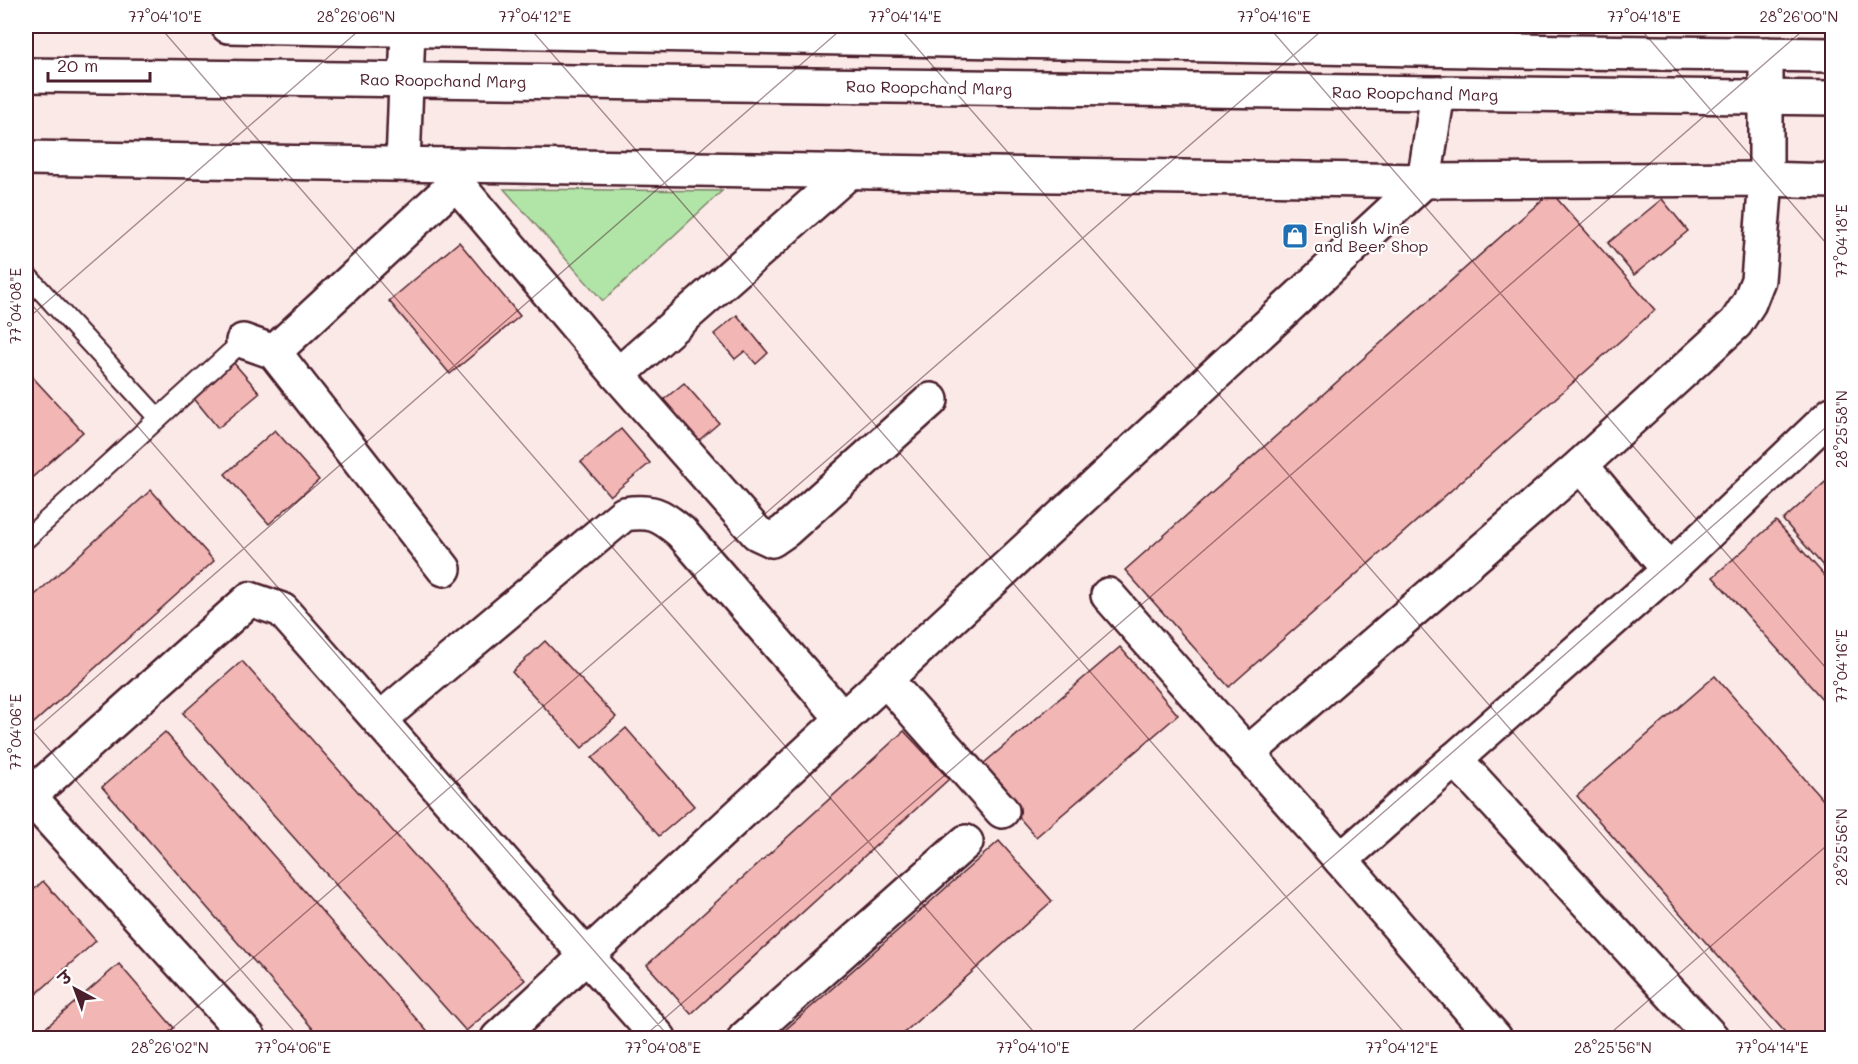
<svg xmlns="http://www.w3.org/2000/svg" width="1858" height="1064" font-family="Mali,'Playpen Sans Deva',sans-serif">
  <style>
    .green { fill: #b1e5a7; stroke: #7e8269; stroke-width: 1.5 }
    .building { fill: #f2b6b4; stroke: #4a1f2b; stroke-width: 1.5 }
    .lines { fill: none; stroke-linecap: round; stroke-linejoin: round }
    .service-casing { stroke: #4a1f2b; stroke-width: 22 }
    .minor-casing { stroke: #4a1f2b; stroke-width: 38 }
    .secondary-casing { stroke: #4a1f2b; stroke-width: 38 }
    .service { stroke: #fff; stroke-width: 18 }
    .minor { stroke: #fff; stroke-width: 33 }
    .secondary { stroke: #fff; stroke-width: 33 }
    .ticks { fill: none; stroke: #4a1f2b; stroke-width: 1.5; stroke-opacity: 0.45 }
    .labels { text-anchor: middle; dominant-baseline: central; stroke-width: 4.5; stroke-linejoin: round; paint-order: stroke }
    .street-label { font-size: 16px; fill: #4a1f2b; stroke: #fff }
    .poi-label { font-size: 16px; fill: #4a1f2b; stroke: #fff; text-anchor: start }
    .neatline { fill: none; stroke: #4a1f2b; stroke-width: 2 }
    .ticks-label { font-size: 15px; text-anchor: middle; fill: #4a1f2b }
  </style>
  <rect width="100%" height="100%" fill="#fbe9e8"/>
  <filter id="ink" filterUnits="userSpaceOnUse"><feTurbulence type="fractalNoise" baseFrequency=".0167" numOctaves="2"/><feDisplacementMap in="SourceGraphic" scale="12" xChannelSelector="R" yChannelSelector="G"/><feConvolveMatrix kernelMatrix="1 2 1 2 8 2 1 2 1" color-interpolation-filters="sRGB"/></filter>
  <g filter="url(#ink)">
    <path class="green" d="M504 189 722 191 603 301Z"/>
    <g class="building">
      <path d="M1551 192 1655 310 1229 687 1125 570Z"/>
      <path d="M1662 199 1688 231 1634 275 1608 243Z"/>
      <path d="M459 242 520 316 450 374 389 301Z"/>
      <path d="M737 315 768 353 756 364 745 351 735 359 714 334Z"/>
      <path d="M233 362 260 393 218 428 192 396Z"/>
      <path d="M26 370 83 432 26 483Z"/>
      <path d="M684 383 719 423 697 442 662 401Z"/>
      <path d="M621 429 650 463 610 496 581 462Z"/>
      <path d="M275 430 319 480 269 524 225 474Z"/>
      <path d="M1832 476V576L1783 520Z"/>
      <path d="M151 490 214 561 26 730V603Z"/>
      <path d="M1776 521 1832 584V710L1713 577Z"/>
      <path d="M545 641 616 717 582 748 512 672Z"/>
      <path d="M1120 647 1178 715 1036 837 977 769Z"/>
      <path d="M242 661 525 980 466 1031 183 713Z"/>
      <path d="M1715 676 1832 810V1038H1790L1577 796Z"/>
      <path d="M626 728 694 806 659 836 592 758Z"/>
      <path d="M904 731 949 779 691 1014 647 965Z"/>
      <path d="M165 732 433 1038H321L102 787Z"/>
      <path d="M999 841 1052 901 898 1038H776Z"/>
      <path d="M43 881 96 941 26 1003V897Z"/>
      <path d="M119 964 174 1028 162 1038H34Z"/>
    </g>
    <g class="lines">
      <defs>
        <g id="service">
          <path d="M26 274 158 418"/>
          <path d="M26 539 243 341"/>
        </g>
        <g id="minor">
          <path d="M26 158 1424 181 1766 179 1832 181"/>
          <path d="M403 164 408 30"/>
          <path d="M441 165 618 375 850 171"/>
          <path d="M243 341 274 352 444 569"/>
          <path d="M274 352 455 184"/>
          <path d="M618 375 757 533 772 540 785 531 931 400"/>
          <path d="M1581 465 1669 570"/>
          <path d="M1108 595 1341 860 1495 1038"/>
          <path d="M886 680 1002 811"/>
          <path d="M379 720 624 514C651 510 660 514 681 532L843 719"/>
          <path d="M1247 754 1581 465 1736 323 1749 303 1758 280 1766 179V54"/>
          <path d="M1455 759 1712 1038"/>
          <path d="M29 796 249 1038"/>
          <path d="M26 799 250 599 282 610 659 1038"/>
          <path d="M1341 860 1669 570 1832 414"/>
          <path d="M498 1038 1424 181 1438 93"/>
          <path d="M745 1038 966 842"/>
        </g>
        <g id="secondary">
          <path d="M228 26 1572 52 1832 55"/>
          <path d="M26 75 1832 98"/>
        </g>
      </defs>
      <use href="#service" class="service-casing"/>
      <use href="#minor" class="minor-casing"/>
      <use href="#secondary" class="secondary-casing"/>
      <use href="#service" class="service"/>
      <use href="#minor" class="minor"/>
      <use href="#secondary" class="secondary"/>
    </g>
  </g>
  <path class="ticks" d="M159 26 1039 1038M528 26 1409 1038M898 26 1779 1038M1268 26 1832 675M1638 26 1832 250M26 298 670 1038M26 320 364 26M26 723 300 1038M26 738 845 26M161 1038 1327 26M642 1038 1808 26M1124 1038 1832 422M1605 1038 1832 841"/>
  <defs>
    <symbol id="shop-square" viewBox="-11 -11 22 22"><rect x="-9" y="-9" width="18" height="18" rx="4" fill="#1f6fb2" stroke="#fff"/><path d="M-5-2.5h2.3a2.7 3.5 0 0 1 5.4 0H5L5.5 6h-11ZM-1.5-2.5h3a1.5 2.3 0 0 0-3 0Z" fill="#fff"/></symbol>
  </defs>
  <g fill-rule="evenodd">
    <use href="#shop-square" x="1280" y="221" width="30" height="30"/>
  </g>
  <g class="labels">
    <g class="street-label">
      <text transform="translate(443 80) rotate(1)">Rao Roopchand Marg</text>
      <text transform="translate(929 87) rotate(1)">Rao Roopchand Marg</text>
      <text transform="translate(1415 93) rotate(1)">Rao Roopchand Marg</text>
    </g>
    <g class="poi-label">
      <text x="1314" y="227">English Wine<tspan x="1314" dy="18">and Beer Shop</tspan></text>
    </g>
  </g>
  <rect width="1858" height="1064" fill="none" stroke="#fff" stroke-width="66"/>
  <g transform="translate(75 989) rotate(319)" stroke="#ffffff" stroke-width="4.5" paint-order="stroke">
  <path d="M0-4.5L10 22L0 15L-10 22Z" fill="#4a1f2b"/>
  <text y="-9" font-size="16" font-weight="bold" text-anchor="middle" fill="#4a1f2b">उ</text>
  </g>
  <path d="M48 72v9h102v-9" fill="none" stroke="#4a1f2b" stroke-width="3"/>
  <text x="57" y="72" font-size="18" fill="#4a1f2b" stroke="#ffffff" stroke-width="4.5" paint-order="stroke">20 m</text>
  <rect x="33" y="33" width="1792" height="998" class="neatline"/>
  <g class="ticks-label">
    <text x="165" y="22">77°04'10"E</text>
    <text x="356" y="22">28°26'06"N</text>
    <text x="535" y="22">77°04'12"E</text>
    <text x="905" y="22">77°04'14"E</text>
    <text x="1274" y="22">77°04'16"E</text>
    <text x="1644" y="22">77°04'18"E</text>
    <text x="1799" y="22">28°26'00"N</text>
    <text transform="translate(1842 241) rotate(-90)" y="5">77°04'18"E</text>
    <text transform="translate(16 306) rotate(-90)" y="5">77°04'08"E</text>
    <text transform="translate(1842 429) rotate(-90)" y="5">28°25'58"N</text>
    <text transform="translate(1842 666) rotate(-90)" y="5">77°04'16"E</text>
    <text transform="translate(16 732) rotate(-90)" y="5">77°04'06"E</text>
    <text transform="translate(1842 847) rotate(-90)" y="5">28°25'56"N</text>
    <text x="170" y="1053">28°26'02"N</text>
    <text x="293" y="1053">77°04'06"E</text>
    <text x="663" y="1053">77°04'08"E</text>
    <text x="1033" y="1053">77°04'10"E</text>
    <text x="1402" y="1053">77°04'12"E</text>
    <text x="1613" y="1053">28°25'56"N</text>
    <text x="1772" y="1053">77°04'14"E</text>
  </g>
</svg>
